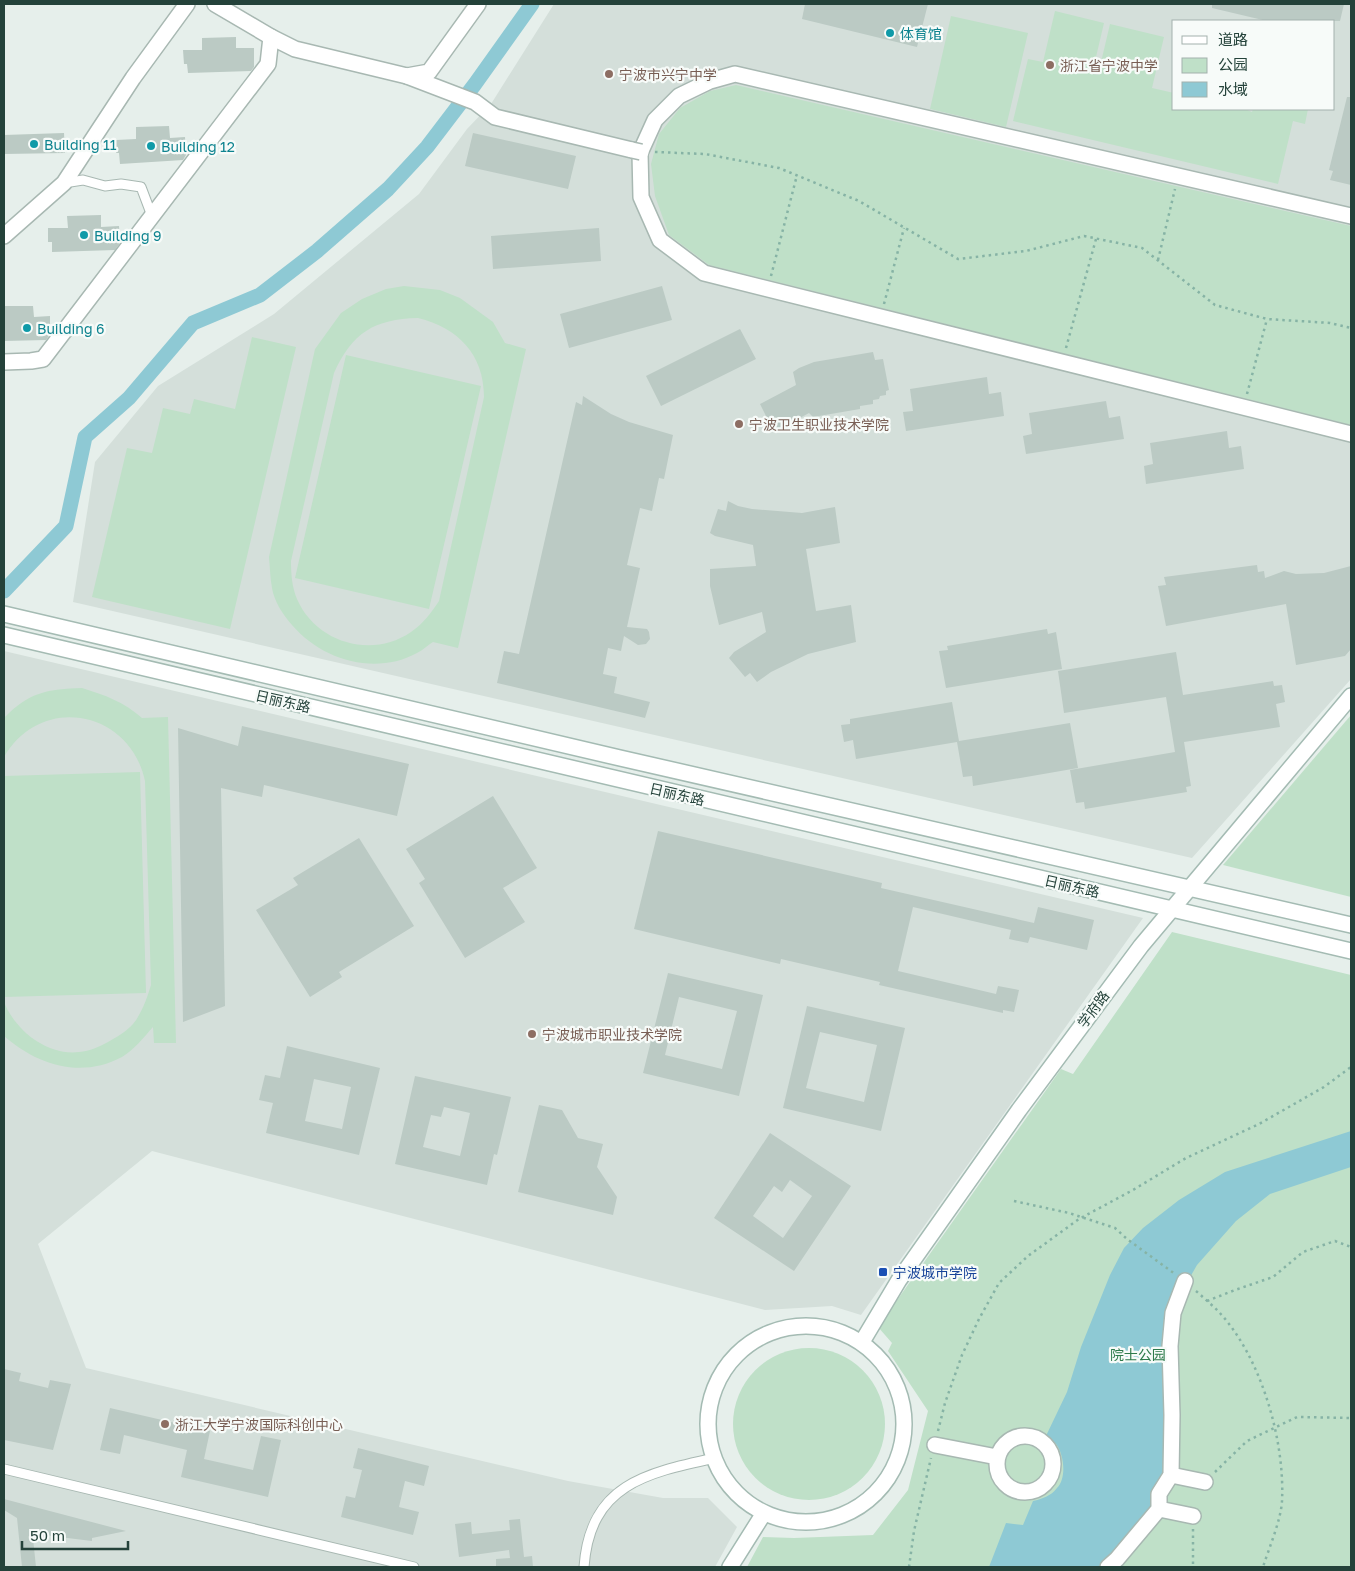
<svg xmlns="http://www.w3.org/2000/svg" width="1355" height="1571" font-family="'Golos Text','Noto Sans SC',sans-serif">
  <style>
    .built { fill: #d4dfda; fill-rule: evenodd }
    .green { fill: #bfe0c8; fill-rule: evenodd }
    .water { fill: #8ec9d4 }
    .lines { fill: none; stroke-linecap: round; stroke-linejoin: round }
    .canal { stroke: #8ec9d4; stroke-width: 15 }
    .building { fill: #bbcac4; fill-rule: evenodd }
    .lane-casing { stroke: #a8b8b2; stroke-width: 11 }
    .street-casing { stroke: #a8b8b2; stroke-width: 18 }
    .secondary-casing { stroke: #a4bbb3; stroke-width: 18 }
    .path { stroke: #86b3a5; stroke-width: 2.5; stroke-dasharray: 2.5 4; stroke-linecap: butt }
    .lane { stroke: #fff; stroke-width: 9 }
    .street { stroke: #fff; stroke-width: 15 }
    .secondary { stroke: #fff; stroke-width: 15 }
    .street-bridge-casing { stroke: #a8b8b2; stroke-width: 18; stroke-linecap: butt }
    .street-bridge { stroke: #fff; stroke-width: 15 }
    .culture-dot { fill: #0f9aa8; stroke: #f7fbf9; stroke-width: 2 }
    .education-dot { fill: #8d6e63; stroke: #f7fbf9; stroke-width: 2 }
    .transit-dot { fill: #1a4fb4; stroke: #f7fbf9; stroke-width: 2 }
    .labels { text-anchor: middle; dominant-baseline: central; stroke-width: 4.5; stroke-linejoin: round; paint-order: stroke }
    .culture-label { font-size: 14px; fill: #0d838f; stroke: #f7fbf9; text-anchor: start }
    .education-label { font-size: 14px; fill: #785e54; stroke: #f7fbf9; text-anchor: start }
    .street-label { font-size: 14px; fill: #24423a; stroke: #f7fbf9 }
    .transit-label { font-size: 14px; fill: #164399; stroke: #f7fbf9; text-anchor: start }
    .park-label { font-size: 14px; fill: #2d7a4b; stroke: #f7fbf9 }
  </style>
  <rect width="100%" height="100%" fill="#e6efeb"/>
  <g class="built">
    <path d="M554 4H1351V679L1192 858 73 602 95 462 158 386 274 314 419 194 467 129 491 104ZM1174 21H1334V109H1174Z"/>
    <path d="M4 651 1143 918 861 1315 832 1306 765 1310 152 1151 38 1244 86 1368 568 1481 663 1498H708L737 1527 715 1567H4Z"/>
  </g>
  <g class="green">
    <path d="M1055 11 1104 23 1092 74 1098 75 1110 24 1164 37 1152 88 1174 93V109H1245L1252 112 1253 109H1308L1305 124 1293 121 1278 184 1013 121 1028 59 1043 62Z"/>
    <path d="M951 16 1028 33 1006 127 930 109Z"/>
    <path d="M736 85 1351 226V425L709 265 669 235 655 196 651 164 659 134 680 108 710 91Z"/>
    <path d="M404 286 440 290 460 298 493 322 505 343 526 349 458 648 433 642C428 645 423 650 417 653 375 676 322 660 292 625 283 615 274 601 272 588 270 578 270 567 269 557L315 349 341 313 362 299 386 289ZM418 318C458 328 484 354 484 397L439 601C431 613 423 624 411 632 372 659 316 643 297 599 292 587 291 574 291 561L334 373C352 333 374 319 418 318Z"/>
    <path d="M252 337 296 347 230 629 92 597 127 448 152 453 163 408 190 414 194 399 235 409Z"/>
    <path d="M346 355 481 386 429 609 295 578Z"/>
    <path d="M82 688C105 695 124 702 142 718L168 717 176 1043H154L153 1027C144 1037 134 1050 122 1057 81 1079 37 1065 4 1036V1002C15 1030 47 1056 79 1052 90 1051 99 1047 108 1042 117 1037 127 1031 133 1024 142 1013 147 998 151 985L145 781C130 710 41 693 4 757V718C29 692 48 689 82 688Z"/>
    <path d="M1351 715V897L1223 865Z"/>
    <path d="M140 772 146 993 4 997V776Z"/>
    <path d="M1172 932 1351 975V1567H747L763 1537 794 1538 873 1535 908 1490 928 1411 888 1351 892 1343 878 1327 1061 1069 1073 1074Z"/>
    <circle cx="809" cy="1424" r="76"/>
  </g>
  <path class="water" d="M1351 1131V1167L1270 1194 1236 1221 1197 1265 1177 1300 1172 1454 1149 1522 1098 1567H989L1006 1523 1023 1525 1033 1501C1042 1499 1051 1496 1057 1488 1067 1478 1064 1454 1056 1444 1053 1441 1049 1440 1045 1438L1067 1392 1081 1347 1110 1275 1124 1248 1143 1228 1179 1200 1225 1172Z"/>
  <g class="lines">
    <path class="canal" d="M4 591 66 526 85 437 129 398 193 323 260 295 317 251 388 189 427 147 475 84 532 4"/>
  </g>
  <g class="building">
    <path d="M805 4H928L917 47 802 19Z"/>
    <path d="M1212 4H1344L1340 21H1267L1212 8Z"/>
    <path d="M236 37V48H254V67L251 71 188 73 187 64H184L183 50H202V38Z"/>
    <path d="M1347 97H1351V185L1330 180 1333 171 1329 170Z"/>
    <path d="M169 126 170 138 185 137 186 155 183 160 120 164 119 153H116V140L136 139V127Z"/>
    <path d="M64 133 65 153 4 154V135Z"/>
    <path d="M473 133 576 156 568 189 465 166Z"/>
    <path d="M101 215V227L119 226 120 243 115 250 52 252V242H48V228H68L67 216Z"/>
    <path d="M599 228 601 261 493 269 491 236Z"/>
    <path d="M662 286 672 320 569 348 560 314Z"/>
    <path d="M4 306H33L34 317 50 316V334L46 340 4 341Z"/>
    <path d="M740 329 756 359 661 406 646 376Z"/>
    <path d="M873 352 875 360 883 359 889 390 886 391V395L880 396 879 399 873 400V404L860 406V409L813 417 809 413 774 432 760 404 796 385 793 372 799 368 814 362Z"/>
    <path d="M987 377 989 394 1001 392 1004 416 906 431 903 412 913 411 910 389Z"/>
    <path d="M583 396 611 414 629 422 673 435 664 479 659 478 652 511 640 508 627 565 640 568 627 627 647 629 649 632 650 639 646 644 638 645 624 636 621 651 608 648 603 674 617 677 614 693 650 702 645 718 497 683 504 651 519 654 576 402 582 405Z"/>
    <path d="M1106 401 1109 418 1120 416 1124 439 1026 454 1023 436 1032 434 1029 413Z"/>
    <path d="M1227 431 1229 448 1241 446 1244 469 1146 484 1144 466 1153 464 1150 443Z"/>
    <path d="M728 501 738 506 752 509 802 513 835 507 840 543 806 549 816 611 851 605 856 642 808 654 771 672 757 682 750 673 745 677 729 658 734 652 766 632 762 612 719 625 710 586V569L756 566 753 545 715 536 710 533 718 509 726 511Z"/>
    <path d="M1257 565 1258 572 1264 571 1265 578 1284 571 1296 574 1324 573 1351 566V649L1345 656 1296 665 1286 604 1166 626 1158 586 1166 585 1164 577Z"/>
    <path d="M1047 629 1048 634 1056 632 1062 669 946 688 939 651 948 650 947 646Z"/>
    <path d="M1176 652 1183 695 1273 681 1274 686 1282 685 1285 702 1276 704 1280 727 1184 742 1191 786 1186 787 1187 792 1085 809 1084 802 1076 803 1070 770 1175 752 1166 697 1064 713 1058 671Z"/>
    <path d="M952 702 959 741 1070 723 1078 768 973 786 972 776 963 777 957 742 856 759 853 740 844 742 841 725 850 724V719Z"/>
    <path d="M242 726 409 764 397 816 264 785 262 797 221 788 225 1006 183 1022 178 728 238 746Z"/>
    <path d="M493 796 537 868 503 888 525 922 465 958 419 883 425 879 406 849Z"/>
    <path d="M658 831 882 883 881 888 1034 923 1038 907 1094 920 1087 950 1030 937 1028 943 1009 939 1011 930 913 907 898 971 996 994 998 986 1019 990 1014 1012 1003 1010V1013L879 985 880 982 781 959 780 964 634 929Z"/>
    <path d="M359 838 414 926 339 972 342 977 310 997 256 910 298 885 293 878Z"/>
    <path d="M668 973 763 995 739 1096 643 1073ZM679 997 737 1011 722 1069 665 1055Z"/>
    <path d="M807 1006 905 1028 881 1131 783 1108ZM820 1032 877 1045 864 1102 806 1088Z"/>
    <path d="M287 1046 380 1068 359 1155 266 1133 273 1103 259 1100 265 1075 280 1078ZM314 1079 351 1087 342 1129 305 1121Z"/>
    <path d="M415 1076 511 1097 497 1155 494 1154 487 1185 395 1164ZM444 1107 470 1113 460 1156 423 1147 431 1115 441 1117Z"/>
    <path d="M539 1105 562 1110 578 1138 603 1144 597 1167 617 1197 613 1215 518 1192Z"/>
    <path d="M770 1133 851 1186 794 1271 714 1218ZM790 1180 812 1196 783 1238 753 1216 774 1186 782 1192Z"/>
    <path d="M4 1369 21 1373 19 1381 48 1388 50 1380 71 1384 53 1450 4 1440Z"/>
    <path d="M110 1408 210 1431 204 1459 253 1470 261 1436 281 1440 268 1497 181 1477 187 1450 124 1435 120 1454 100 1450Z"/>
    <path d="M358 1448 429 1466 424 1486 405 1481 399 1507 419 1512 413 1535 341 1517 346 1496 355 1498 362 1470 353 1468Z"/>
    <path d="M4 1499 126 1531 92 1538V1541L51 1536 32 1529 36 1567H22L17 1518 4 1510Z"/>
    <path d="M520 1519 524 1557 532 1556 533 1567H496V1559L510 1558 509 1550 459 1557 455 1524 471 1522 472 1534 510 1530 509 1520Z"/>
  </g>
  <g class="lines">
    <defs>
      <g id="lane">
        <path d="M64 183 83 180 105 186 121 184 141 187 152 216"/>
        <path d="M4 1469 414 1567"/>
        <path d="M584 1567C590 1485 645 1473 715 1458"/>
      </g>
      <g id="street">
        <path d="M271 37 295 49 407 76 429 72 478 4"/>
        <path d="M407 76 475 102 495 117 632 150"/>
        <path d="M1351 216 735 74 710 81 679 96 655 120 640 153 641 197 660 240 704 273 1351 434"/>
        <path d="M4 236 64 183 133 78 187 4"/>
        <path d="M4 362 31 361 43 359 268 64 271 37 215 4"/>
        <circle cx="1025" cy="1464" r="28"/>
        <path d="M935 1445 997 1457"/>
        <path d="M1171 1475 1205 1482"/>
        <path d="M1159 1509 1193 1516"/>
        <path d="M1108 1567 1117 1559 1159 1509V1494L1171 1475 1172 1415 1170 1346 1173 1313 1185 1281"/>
      </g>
      <g id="secondary">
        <path d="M4 614 620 758 1351 925"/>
        <path d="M4 635 1351 951"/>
        <circle cx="806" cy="1424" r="98"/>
        <path d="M862 1342 899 1280 1019 1110 1141 946 1351 696"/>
        <path d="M730 1567 764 1513"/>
      </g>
    </defs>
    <use href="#lane" class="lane-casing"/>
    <use href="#street" class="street-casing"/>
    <use href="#secondary" class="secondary-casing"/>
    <g class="path">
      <path d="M655 152 705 154 779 168 859 201 958 259 1026 251 1084 236 1142 248 1215 305 1267 319 1330 323 1351 328"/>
      <path d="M1158 260 1175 189"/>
      <path d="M771 276 797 175"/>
      <path d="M884 304 904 228"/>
      <path d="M1066 348 1096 239"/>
      <path d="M1247 394 1267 319"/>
      <path d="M1014 1201 1069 1213 1115 1228 1127 1239 1175 1274"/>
      <path d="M1196 1291C1204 1298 1212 1305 1219 1312 1261 1357 1285 1440 1282 1501 1281 1520 1269 1548 1263 1567"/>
      <path d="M1207 1301 1235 1290 1273 1277 1303 1252 1335 1241 1351 1247"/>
      <path d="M938 1431 945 1403 962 1355 979 1319 999 1283 1028 1256 1079 1219 1133 1190 1186 1158 1259 1124 1324 1087 1351 1067"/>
      <path d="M1215 1472 1247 1441 1297 1417 1351 1418"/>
      <path d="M1193 1529V1567"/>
      <path d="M909 1567 914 1531 931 1458"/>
    </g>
    <use href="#lane" class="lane"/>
    <use href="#street" class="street"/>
    <use href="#secondary" class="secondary"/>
    <defs>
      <path id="street-bridge" d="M632 150 641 152"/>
    </defs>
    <use href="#street-bridge" class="street-bridge-casing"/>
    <use href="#street-bridge" class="street-bridge"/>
  </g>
  <g class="culture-dot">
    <circle cx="890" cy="33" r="5"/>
    <circle cx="34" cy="144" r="5"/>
    <circle cx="151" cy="146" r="5"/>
    <circle cx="84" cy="235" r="5"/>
    <circle cx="27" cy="328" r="5"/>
  </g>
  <g class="education-dot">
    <circle cx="1050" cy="65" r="5"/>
    <circle cx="609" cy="74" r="5"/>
    <circle cx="739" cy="424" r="5"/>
    <circle cx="532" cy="1034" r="5"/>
    <circle cx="165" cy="1424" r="5"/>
  </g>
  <rect class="transit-dot" x="878" y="1267" width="10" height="10" rx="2.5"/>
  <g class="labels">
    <g class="culture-label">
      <text x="900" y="33">体育馆</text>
      <text x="44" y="144">Building 11</text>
      <text x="161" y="146">Building 12</text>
      <text x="94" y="235">Building 9</text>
      <text x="37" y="328">Building 6</text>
    </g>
    <g class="education-label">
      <text x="1060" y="65">浙江省宁波中学</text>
      <text x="619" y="74">宁波市兴宁中学</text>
      <text x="749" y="424">宁波卫生职业技术学院</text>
      <text x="542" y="1034">宁波城市职业技术学院</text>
      <text x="175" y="1424">浙江大学宁波国际科创中心</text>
    </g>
    <g class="street-label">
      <text transform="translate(283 701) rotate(13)">日丽东路</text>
      <text transform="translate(677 794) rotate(13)">日丽东路</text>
      <text transform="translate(1072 886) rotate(13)">日丽东路</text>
      <text transform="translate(1093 1009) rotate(-53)">学府路</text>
    </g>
    <g class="transit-label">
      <text x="893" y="1272">宁波城市学院</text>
    </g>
    <g class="park-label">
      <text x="1138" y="1354">院士公园</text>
    </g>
  </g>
  <rect width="1355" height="1571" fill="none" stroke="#24423a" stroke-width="10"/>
  <rect x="1172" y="20" width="162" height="90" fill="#f7fbf9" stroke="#a3b1ad"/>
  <rect x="1182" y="36" width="25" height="8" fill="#ffffff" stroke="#a3b1ad"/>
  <text x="1218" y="45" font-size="15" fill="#24423a">道路</text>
  <rect x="1182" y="58" width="25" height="15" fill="#bfe0c8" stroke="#a3b1ad"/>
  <text x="1218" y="70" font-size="15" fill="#24423a">公园</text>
  <rect x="1182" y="82" width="25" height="15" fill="#8ec9d4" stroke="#a3b1ad"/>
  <text x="1218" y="95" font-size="15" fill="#24423a">水域</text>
  <path d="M22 1541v8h106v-8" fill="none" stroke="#24423a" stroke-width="2.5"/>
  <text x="30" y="1541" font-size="15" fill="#24423a" stroke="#f7fbf9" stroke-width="4" paint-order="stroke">50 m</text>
</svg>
